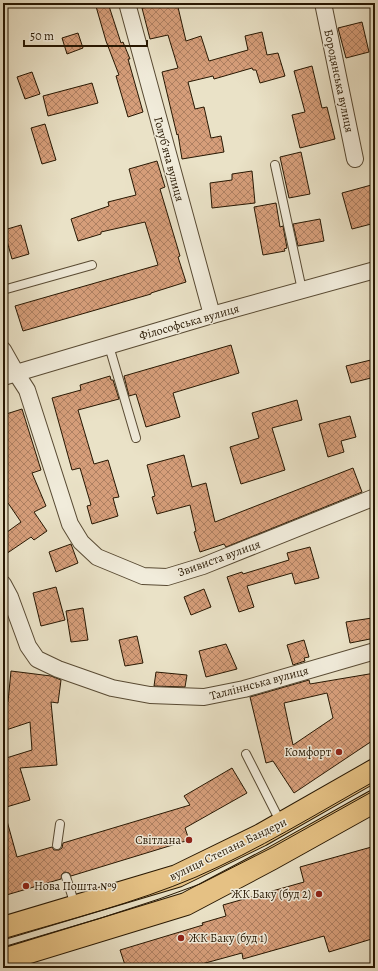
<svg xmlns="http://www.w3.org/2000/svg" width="378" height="971" font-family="Alegreya,serif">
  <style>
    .building { fill: url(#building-cross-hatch); stroke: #271702; fill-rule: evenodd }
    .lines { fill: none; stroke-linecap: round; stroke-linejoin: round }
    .service-casing { stroke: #584a33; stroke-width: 10 }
    .minor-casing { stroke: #584a33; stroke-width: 18 }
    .primary-casing { stroke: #271702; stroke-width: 24 }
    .service { stroke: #f1ecdb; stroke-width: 8 }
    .minor { stroke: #f1ecdb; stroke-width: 16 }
    .primary { stroke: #e5c184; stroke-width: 22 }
    .tram { stroke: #271702; stroke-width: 1 }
    .poi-dot { fill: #8f2418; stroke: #f1ecdb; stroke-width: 1.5 }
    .labels { text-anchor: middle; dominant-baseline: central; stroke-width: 3; stroke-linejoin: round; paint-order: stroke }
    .street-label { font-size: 12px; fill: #271702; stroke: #f1ecdb }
    .poi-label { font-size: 12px; fill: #271702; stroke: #f1ecdb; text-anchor: end }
  </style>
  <defs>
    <pattern id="building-cross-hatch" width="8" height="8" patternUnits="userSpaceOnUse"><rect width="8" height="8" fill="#d69e7a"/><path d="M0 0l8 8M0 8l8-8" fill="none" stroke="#ae8062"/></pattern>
  </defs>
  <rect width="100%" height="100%" fill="#eae2c7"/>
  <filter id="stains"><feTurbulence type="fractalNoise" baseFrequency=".005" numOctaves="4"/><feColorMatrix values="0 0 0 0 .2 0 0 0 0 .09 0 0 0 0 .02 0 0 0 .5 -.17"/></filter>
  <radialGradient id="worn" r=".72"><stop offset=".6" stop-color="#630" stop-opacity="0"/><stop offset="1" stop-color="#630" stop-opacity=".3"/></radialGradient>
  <g class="building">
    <path d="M95 3H108L121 43 123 42 130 59H128L143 112 128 117 116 76 119 75 106 41Z"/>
    <path d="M165 3H177L186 41 201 36 209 61 248 50 245 36 262 32 267 55 278 53 285 76 260 83 256 70H253L252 68 214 79 213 76 188 82 195 109 204 107 211 138 221 136 224 152 182 159 178 134 177 135 162 72 178 68 168 35 150 39 142 8Z"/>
    <path d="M362 22 369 52 346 58 338 28Z"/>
    <path d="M78 33 83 48 67 54 62 38Z"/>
    <path d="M312 66 322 108 327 107 335 139 300 148 292 115 305 112 294 71Z"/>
    <path d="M32 72 40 94 25 99 17 77Z"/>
    <path d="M92 83 98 103 48 116 43 96Z"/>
    <path d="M45 124 56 160 42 164 31 128Z"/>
    <path d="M301 152 310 194 289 198 280 157Z"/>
    <path d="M157 161 165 187 160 189 180 256 178 257 186 282 151 293V294L23 331 15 306 158 265 145 222 101 232V234L78 241 71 219 109 206 108 202 136 195 129 169Z"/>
    <path d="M252 171 255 203 212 208 210 183 232 180V174Z"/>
    <path d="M375 184V223L352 229 342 193Z"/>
    <path d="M276 203 280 227 283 226 287 248 284 249 285 251 263 255 254 207Z"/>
    <path d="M320 219 324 241 298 246 293 224Z"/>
    <path d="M21 225 29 254 12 259 4 230Z"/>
    <path d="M231 345 239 373 173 393 180 417 146 427 136 394 129 396 124 376Z"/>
    <path d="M375 359V377L351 383 346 366Z"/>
    <path d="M110 376 111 380H113L119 399 78 410 94 464 108 460 119 497 113 498 118 516 92 524 87 506 91 505 80 468 72 470 52 398 81 390 80 385Z"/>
    <path d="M297 400 302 420 272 428 285 470 241 484 230 447 259 438 252 413Z"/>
    <path d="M22 409 41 470 32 473 46 506 34 512 47 531 34 540 31 537 3 556V535L21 522 8 503H6L3 496V415Z"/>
    <path d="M350 416 356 437 341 441 344 452 328 457 319 424Z"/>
    <path d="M184 455 192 487 206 483 215 522 353 468 362 492 226 547 224 544 200 552 194 532 196 531 190 505 157 514 152 497 155 496 147 465Z"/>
    <path d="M71 544 78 563 56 572 49 552Z"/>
    <path d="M310 547 319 578 295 584 292 573 247 586 254 607 239 612 227 577 242 572 243 574 289 560 287 553Z"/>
    <path d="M56 587 65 620 41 626 33 593Z"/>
    <path d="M204 589 211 607 191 615 184 597Z"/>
    <path d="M83 608 88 640 71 642 66 611Z"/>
    <path d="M372 618 375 638 350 643 346 622Z"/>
    <path d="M137 636 143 663 125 666 119 640Z"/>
    <path d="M304 640 309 657 304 658 305 661 293 665 287 645Z"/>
    <path d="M226 644 237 669 206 677 199 651Z"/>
    <path d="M11 671 51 676 61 680 58 703 51 702 57 765 20 768 30 800 3 808V759L32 750 30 722 3 731V704L8 702Z"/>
    <path d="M156 672 187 675 185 687 154 686Z"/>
    <path d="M375 673V739L294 793 273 761 266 763 250 697 309 680 310 684ZM327 693 333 718 293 745 284 703Z"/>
    <path d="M232 768 247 793 185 828 189 840 71 876 69 873 65 872 62 874 61 879 3 896V821H7L17 857 52 847 54 850H59L62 848 63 843 190 805 184 796Z"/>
    <path d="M375 846V938L329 952 324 936 243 959 242 953 187 968H126L120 950 203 925 202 923 226 916 223 905 304 882 300 867Z"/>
  </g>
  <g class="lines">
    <defs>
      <g id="service">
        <path d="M275 165 302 290"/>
        <path d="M3 290 92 265"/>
        <path d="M109 346 136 438"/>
        <path d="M246 754 281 823"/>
        <path d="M57 845 60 824"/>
        <path d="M66 877 75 905"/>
      </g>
      <g id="minor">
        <path d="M127 3 212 315"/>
        <path d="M323 3 355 159"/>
        <path d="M3 350 16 373 27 390 70 524 81 542 97 557 143 576 167 577 203 566 375 497"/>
        <path d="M3 377 212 315 375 270"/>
        <path d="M3 584 10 597 28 646 37 659 58 669 112 688 150 695 204 697 244 689 375 651"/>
      </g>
      <g id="primary">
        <path d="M3 928 177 876 261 835 375 770"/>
        <path d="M3 960 186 904 271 859 375 801"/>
      </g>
    </defs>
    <use href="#service" class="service-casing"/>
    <use href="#minor" class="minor-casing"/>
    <use href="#primary" class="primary-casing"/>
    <use href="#service" class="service"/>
    <use href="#minor" class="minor"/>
    <use href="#primary" class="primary"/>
    <g class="tram">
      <path d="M3 939C67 920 135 903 196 877 258 850 316 814 375 781"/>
      <path d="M3 947 101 918 159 899 200 884 273 847 375 790"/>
    </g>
  </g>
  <g class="poi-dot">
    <circle cx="339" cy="752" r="4"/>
    <circle cx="189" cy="840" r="4"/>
    <circle cx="26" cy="886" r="4"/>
    <circle cx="319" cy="894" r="4"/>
    <circle cx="181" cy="938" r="4"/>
  </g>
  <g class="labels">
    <g class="street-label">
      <text transform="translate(339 81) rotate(78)">Бородянська вулиця</text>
      <text transform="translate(169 159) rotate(75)">Голубʼяча вулиця</text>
      <text transform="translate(189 322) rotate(-16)">Філософська вулиця</text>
      <text transform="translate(219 558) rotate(-20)">Звивиста вулиця</text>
      <text transform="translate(259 683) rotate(-15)">Талліннська вулиця</text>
      <text transform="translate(228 849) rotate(-26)">вулиця Степана Бандери</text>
    </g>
    <g class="poi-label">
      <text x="331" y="752">Комфорт</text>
      <text x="181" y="840">Світлана</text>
      <text x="34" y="886" text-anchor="start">Нова Пошта №9</text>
      <text x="311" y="894">ЖК Баку (буд 2)</text>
      <text x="189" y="938" text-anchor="start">ЖК Баку (буд 1)</text>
    </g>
  </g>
  <rect width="378" height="971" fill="none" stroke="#eae2c7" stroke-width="16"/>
  <rect x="4" y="4" width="370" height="963" fill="none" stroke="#271702" stroke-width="2"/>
  <rect x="8" y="8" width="362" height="955" fill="none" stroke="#271702"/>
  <path d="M24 40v6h123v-6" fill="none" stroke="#271702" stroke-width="2"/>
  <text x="30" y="40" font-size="12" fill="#271702" stroke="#f1ecdb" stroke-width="3" paint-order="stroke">50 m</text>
  <rect width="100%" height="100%" filter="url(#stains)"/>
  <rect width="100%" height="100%" fill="url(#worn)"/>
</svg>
